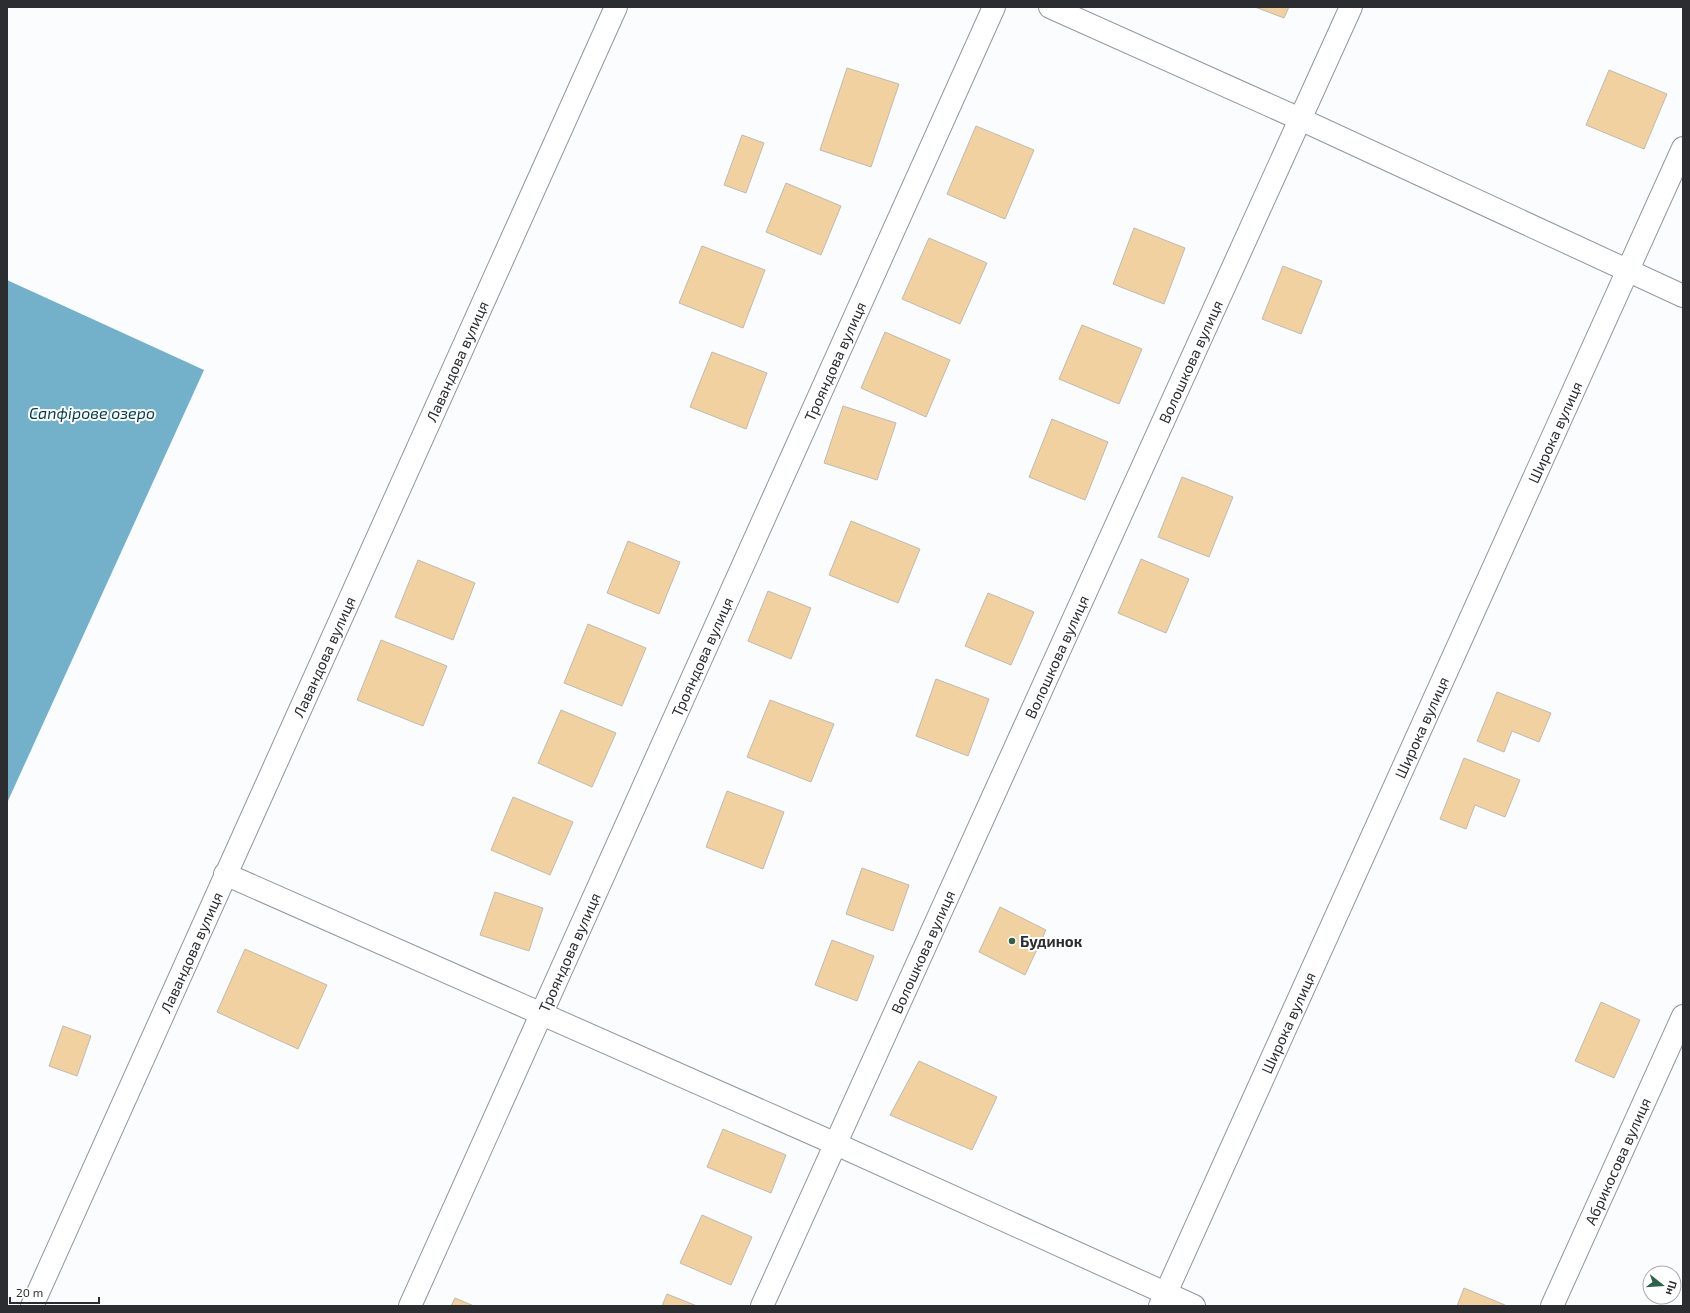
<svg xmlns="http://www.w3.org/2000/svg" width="1690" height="1313" font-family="'Exo 2',sans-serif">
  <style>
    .water { fill: #73b1ca }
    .building { fill: #f0d19f; stroke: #c0bab1 }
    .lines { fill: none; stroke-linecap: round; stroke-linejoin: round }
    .street-casing { stroke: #91979f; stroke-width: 24 }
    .street { stroke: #fff; stroke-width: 22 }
    .poi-dot { fill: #2f6349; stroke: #fff; stroke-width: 1.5 }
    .labels { text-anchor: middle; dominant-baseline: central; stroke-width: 4; stroke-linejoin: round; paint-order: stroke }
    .street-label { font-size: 15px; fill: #2b2d30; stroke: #fff }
    .poi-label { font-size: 15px; font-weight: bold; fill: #2b2d30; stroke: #fff; text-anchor: start }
    .water-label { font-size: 16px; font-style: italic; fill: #033d4f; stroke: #fff }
  </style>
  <rect width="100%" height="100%" fill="#fafcfd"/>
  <path class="water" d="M7 280 204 370 7 803Z"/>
  <g class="building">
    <path d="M1255 7H1289L1284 18Z"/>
    <path d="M847 68 899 84 871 167 820 150Z"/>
    <path d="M1609 70 1667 94 1644 149 1586 125Z"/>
    <path d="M976 126 1034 150 1005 219 947 194Z"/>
    <path d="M742 135 764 143 746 193 724 185Z"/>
    <path d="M786 183 841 206 821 255 766 232Z"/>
    <path d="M1134 228 1185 248 1164 304 1113 284Z"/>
    <path d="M929 238 987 263 960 324 902 299Z"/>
    <path d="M702 246 765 270 743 328 679 303Z"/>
    <path d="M1283 266 1322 281 1301 334 1262 319Z"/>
    <path d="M1082 325 1142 349 1119 404 1059 379Z"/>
    <path d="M885 332 950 360 926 417 861 388Z"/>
    <path d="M712 352 767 373 746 429 690 407Z"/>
    <path d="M843 406 896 423 877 480 824 463Z"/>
    <path d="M1052 419 1108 442 1085 500 1029 477Z"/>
    <path d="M1182 477 1233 497 1209 557 1158 537Z"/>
    <path d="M851 521 920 549 898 603 829 575Z"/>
    <path d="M628 541 680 562 659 614 607 593Z"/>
    <path d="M1141 559 1189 579 1166 633 1118 613Z"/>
    <path d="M418 560 475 583 453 640 395 617Z"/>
    <path d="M768 591 811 608 791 659 748 641Z"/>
    <path d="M988 593 1034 612 1011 665 965 646Z"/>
    <path d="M588 624 646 648 622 706 564 683Z"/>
    <path d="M381 640 447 666 423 726 357 700Z"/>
    <path d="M936 679 989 699 968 756 916 736Z"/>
    <path d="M1497 692 1551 713 1539 742 1512 731 1504 752 1477 741Z"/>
    <path d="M770 700 834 724 811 782 747 757Z"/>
    <path d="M561 710 616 733 592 787 538 763Z"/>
    <path d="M1464 758 1520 780 1505 817 1475 805 1466 829 1440 819Z"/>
    <path d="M727 791 784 812 763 869 706 847Z"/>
    <path d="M513 797 573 822 550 875 491 850Z"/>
    <path d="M862 868 909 885 893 931 846 914Z"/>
    <path d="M495 892 543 908 529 951 480 935Z"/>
    <path d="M1000 907 1046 930 1025 975 979 952Z"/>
    <path d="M832 940 874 956 857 1001 815 985Z"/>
    <path d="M245 949 327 985 298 1049 217 1012Z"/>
    <path d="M1601 1002 1640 1020 1614 1078 1575 1061Z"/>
    <path d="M63 1026 91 1036 77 1076 49 1066Z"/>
    <path d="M919 1061 997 1097 972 1150 890 1115Z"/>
    <path d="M723 1129 786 1155 771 1193 707 1167Z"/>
    <path d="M702 1215 752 1237 731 1285 680 1263Z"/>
    <path d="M1464 1288 1505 1305V1306H1457Z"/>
    <path d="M667 1294 697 1306H662Z"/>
    <path d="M455 1298 474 1306H451Z"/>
  </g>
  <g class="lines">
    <defs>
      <g id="street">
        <path d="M1050 7 1300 119 1683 296"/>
        <path d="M225 874 836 1144 1194 1306"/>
        <path id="s1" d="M32 1306 616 7"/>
        <path id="s2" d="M410 1306 994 7"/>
        <path id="s3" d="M762 1306 1351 7"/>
        <path id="s4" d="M1160 1306 1683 148"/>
        <path id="s5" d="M1552 1306 1683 1016"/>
      </g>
    </defs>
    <use href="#street" class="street-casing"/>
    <use href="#street" class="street"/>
  </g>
  <circle class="poi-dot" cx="1012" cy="941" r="4"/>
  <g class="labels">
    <g class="street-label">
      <text stroke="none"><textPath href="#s1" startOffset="1036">Лавандова вулиця</textPath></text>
      <text stroke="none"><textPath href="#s2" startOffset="1036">Трояндова вулиця</textPath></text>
      <text stroke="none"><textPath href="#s3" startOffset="1037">Волошкова вулиця</textPath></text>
      <text stroke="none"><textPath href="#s4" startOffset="959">Широка вулиця</textPath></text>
      <text stroke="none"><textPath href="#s1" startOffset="712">Лавандова вулиця</textPath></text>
      <text stroke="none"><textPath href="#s2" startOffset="712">Трояндова вулиця</textPath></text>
      <text stroke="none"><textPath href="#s3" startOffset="713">Волошкова вулиця</textPath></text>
      <text stroke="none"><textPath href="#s4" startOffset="635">Широка вулиця</textPath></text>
      <text stroke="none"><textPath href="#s1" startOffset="388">Лавандова вулиця</textPath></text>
      <text stroke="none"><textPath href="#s2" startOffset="388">Трояндова вулиця</textPath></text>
      <text stroke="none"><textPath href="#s3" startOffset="389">Волошкова вулиця</textPath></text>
      <text stroke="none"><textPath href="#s4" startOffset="311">Широка вулиця</textPath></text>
      <text stroke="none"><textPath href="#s5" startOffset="159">Абрикосова вулиця</textPath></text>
    </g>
    <g class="poi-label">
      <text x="1020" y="941">Будинок</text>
    </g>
    <g class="water-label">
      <text x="92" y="412">Сапфірове озеро</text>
    </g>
  </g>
  <rect width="1690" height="1313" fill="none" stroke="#2b2d30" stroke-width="16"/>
  <g transform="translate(1662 1285) rotate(107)"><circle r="19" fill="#ffffff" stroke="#aaabac"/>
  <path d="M0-3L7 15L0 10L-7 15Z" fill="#2f6349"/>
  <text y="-6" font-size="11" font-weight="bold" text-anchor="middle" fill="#2b2d30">Пн</text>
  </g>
  <path d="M10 1297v6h89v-6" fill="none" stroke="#2b2d30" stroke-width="2"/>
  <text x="16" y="1297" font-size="12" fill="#2b2d30" stroke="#ffffff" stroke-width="3" paint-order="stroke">20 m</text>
</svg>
